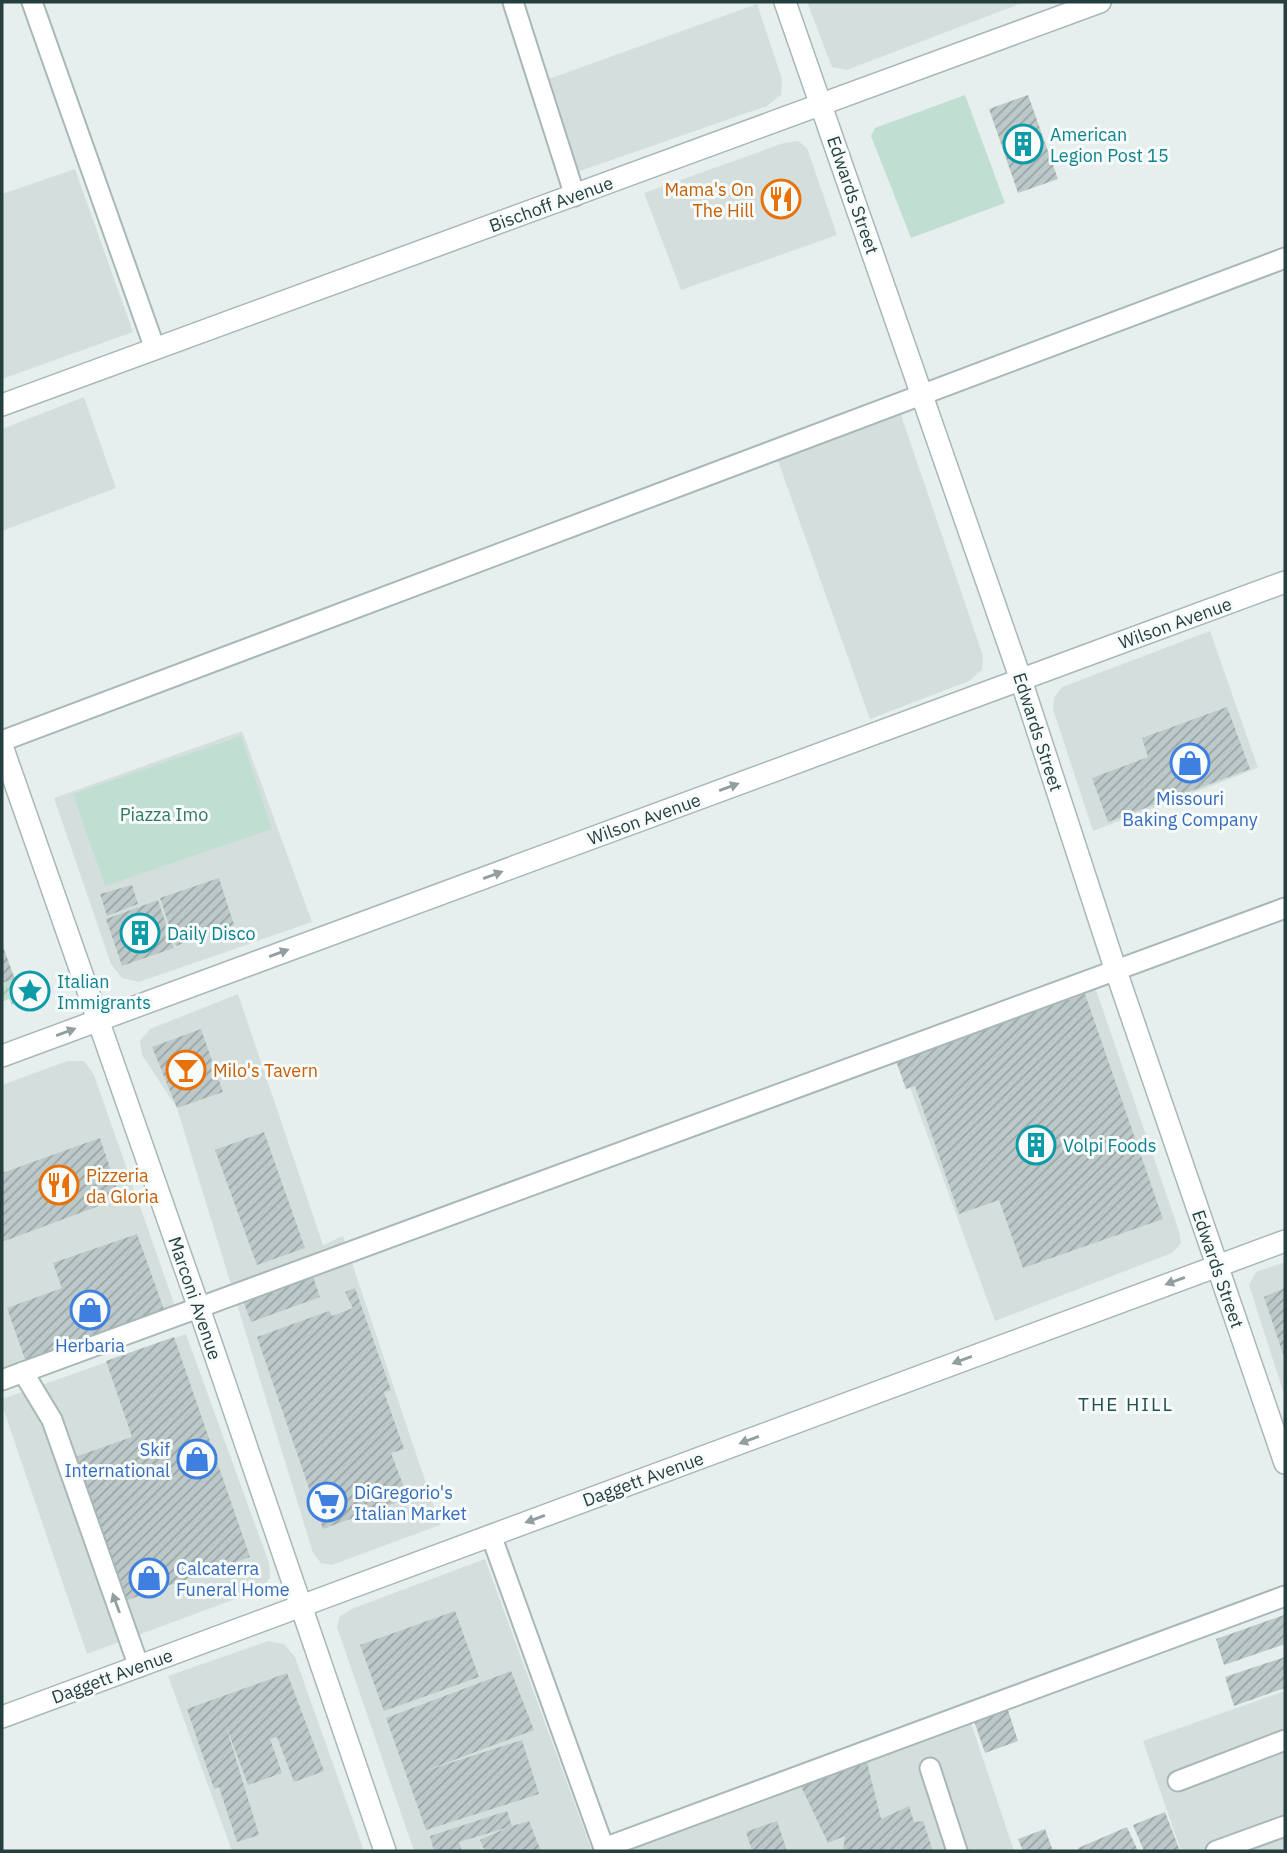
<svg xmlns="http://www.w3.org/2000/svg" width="1287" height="1853" font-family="'IBM Plex Sans',sans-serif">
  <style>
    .built { fill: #d4dfdd }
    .green { fill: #c0dfd2 }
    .garden { fill: url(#garden-furrows) }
    .building { fill: url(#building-hatch) }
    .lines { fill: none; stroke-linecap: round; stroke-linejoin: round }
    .service-casing { stroke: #a8b7b7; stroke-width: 23 }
    .minor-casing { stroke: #a8b7b7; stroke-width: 24 }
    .service { stroke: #fff; stroke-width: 19 }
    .minor { stroke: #fff; stroke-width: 21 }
    .oneway { fill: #929fa0 }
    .labels { text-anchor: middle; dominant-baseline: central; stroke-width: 6; stroke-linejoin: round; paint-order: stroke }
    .culture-label { font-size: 18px; fill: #0d838f; stroke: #f7fbfa; text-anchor: start }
    .food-label { font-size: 18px; fill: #c56008; stroke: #f7fbfa; text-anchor: start }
    .street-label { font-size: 18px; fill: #253f41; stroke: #f7fbfa }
    .shop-label { font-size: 18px; fill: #366cbe; stroke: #f7fbfa }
    .park-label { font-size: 18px; fill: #307763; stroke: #f7fbfa }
    .neighbourhood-label { font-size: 19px; letter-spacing: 2px; fill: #214f53; stroke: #f7fbfa }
  </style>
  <defs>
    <pattern id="garden-furrows" width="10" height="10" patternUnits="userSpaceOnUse" patternTransform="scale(1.75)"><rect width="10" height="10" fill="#c0dfd2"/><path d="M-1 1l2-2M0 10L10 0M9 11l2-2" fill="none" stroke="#a5c0b6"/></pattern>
    <pattern id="building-hatch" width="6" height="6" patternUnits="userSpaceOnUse" patternTransform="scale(1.75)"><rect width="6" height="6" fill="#bcc9c8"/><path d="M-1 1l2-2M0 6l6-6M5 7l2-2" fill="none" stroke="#99a5a4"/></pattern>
  </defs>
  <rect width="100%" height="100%" fill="#e6efee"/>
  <g class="built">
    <path d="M807 2H1022V3L847 70 832 67Z"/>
    <path d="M757 4 782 79 781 95 767 106 577 172 546 80Z"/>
    <path d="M798 141 807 148 837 235 681 290 644 193 784 143Z"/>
    <path d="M75 169 133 332 2 379V194Z"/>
    <path d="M84 397 116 488 2 531V429Z"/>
    <path d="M900 412 983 656 982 670 969 681 870 719 777 458Z"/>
    <path d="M1210 631 1258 768 1093 831 1053 709 1054 698 1062 687Z"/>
    <path d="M242 731 312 922 139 982 122 978 111 964 54 798Z"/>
    <path d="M1095 987 1178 1228 1181 1243 1172 1253 995 1321 900 1060Z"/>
    <path d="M238 994 323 1245 343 1236 440 1525 332 1565 321 1563 313 1553 177 1108 142 1055 140 1041 150 1029Z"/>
    <path d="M67 1061H84L94 1075 176 1309 2 1371V1085Z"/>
    <path d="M1285 1262V1390L1283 1391 1249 1285 1256 1272Z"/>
    <path d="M186 1334 269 1563 270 1578 262 1589 87 1654 2 1405V1399Z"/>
    <path d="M485 1559 592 1851H414L337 1627 340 1616 354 1608Z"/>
    <path d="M268 1641 284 1644 295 1657 364 1851H232L168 1676Z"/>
    <path d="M1285 1691V1851H1181L1143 1741Z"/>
    <path d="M970 1720 1014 1851H623Z"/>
  </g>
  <g class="green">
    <path d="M965 95 1005 203 911 238 871 136 875 128Z"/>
    <path d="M241 736 272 829 105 886 73 794Z"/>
  </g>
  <path class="garden" d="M38 978 44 993 12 1005 9 999 2 1002V983L15 979 18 986Z"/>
  <g class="building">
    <path d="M1028 95 1058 179 1018 193 989 109Z"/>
    <path d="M1227 707 1250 769 1108 822 1092 778 1148 757 1142 738Z"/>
    <path d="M219 878 234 925 176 946 160 898Z"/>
    <path d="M132 885 138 904 107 916 100 894Z"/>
    <path d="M158 900 174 948 122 966 106 919Z"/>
    <path d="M2 944 15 979 2 983Z"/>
    <path d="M1085 994 1163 1219 1023 1268 999 1200 959 1214 915 1086 906 1089 896 1061Z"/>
    <path d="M201 1029 223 1092 177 1108 152 1047Z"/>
    <path d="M264 1132 305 1248 257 1265 215 1150Z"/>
    <path d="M100 1138 120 1198 2 1242V1173Z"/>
    <path d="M137 1234 166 1315 27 1365 7 1308 62 1288 53 1263Z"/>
    <path d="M313 1277 320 1297 251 1322 244 1303Z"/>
    <path d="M355 1288 391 1390 384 1392 404 1449 391 1453 408 1498 323 1529 257 1337 329 1311 332 1316 353 1308 345 1292Z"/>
    <path d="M1285 1288V1360L1264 1297Z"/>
    <path d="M174 1337 250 1557 122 1602 72 1458 132 1437 106 1361Z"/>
    <path d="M455 1611 479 1677 384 1711 360 1645Z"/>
    <path d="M1284 1615 1285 1644 1224 1665 1216 1639Z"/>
    <path d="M1285 1657V1688L1234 1706 1225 1677Z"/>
    <path d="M511 1671 534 1730 422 1772 522 1740 539 1794 426 1830 386 1718Z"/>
    <path d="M287 1673 324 1771 294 1782 277 1737 270 1739 282 1773 248 1785 225 1723 259 1835 237 1842 219 1787 214 1789 187 1709Z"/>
    <path d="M1007 1707 1018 1741 985 1753 973 1718Z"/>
    <path d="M867 1762 881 1819 909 1806 914 1822 923 1821 933 1851H843L845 1836 828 1843 799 1782Z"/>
    <path d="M507 1811 512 1826 529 1821 541 1851H485L480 1840 509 1827 459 1842 462 1851H434L430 1836Z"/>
    <path d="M1165 1812 1180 1851H1144L1133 1825Z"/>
    <path d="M777 1821 787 1851H752L746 1832Z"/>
    <path d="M1127 1827 1138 1851H1079L1078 1848Z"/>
    <path d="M1045 1829 1053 1851H1023L1018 1839Z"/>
  </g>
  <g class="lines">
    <defs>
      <g id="service">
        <path d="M32 2 155 349"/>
        <path d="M513 2 575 196"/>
        <path d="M2 741 1285 258"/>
        <path d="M23 1372 52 1420 139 1667"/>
        <path d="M2 1380 1285 908"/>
        <path d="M491 1535 604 1848 1285 1596"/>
        <path d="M930 1768 957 1851"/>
        <path d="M1178 1781 1285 1740"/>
        <path d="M1216 1851 1285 1826"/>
      </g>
      <g id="minor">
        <path d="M785 2 1021 680 1116 971 1285 1463"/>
        <path d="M2 405 1100 2"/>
        <path d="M2 746 199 1308 385 1851"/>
        <path d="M2 1056 1285 582"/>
        <path d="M2 1717 1285 1241"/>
      </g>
    </defs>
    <use href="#service" class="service-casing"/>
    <use href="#minor" class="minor-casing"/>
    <use href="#service" class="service"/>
    <use href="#minor" class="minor"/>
  </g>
  <defs><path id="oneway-solid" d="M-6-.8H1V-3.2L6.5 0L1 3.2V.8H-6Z" transform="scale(1.75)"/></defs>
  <g class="oneway">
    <use href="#oneway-solid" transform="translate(729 787) rotate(-20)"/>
    <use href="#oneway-solid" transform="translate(493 875) rotate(-20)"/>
    <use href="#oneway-solid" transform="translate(279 953) rotate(-20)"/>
    <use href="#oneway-solid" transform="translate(66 1032) rotate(-20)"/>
    <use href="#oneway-solid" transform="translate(1175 1281) rotate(160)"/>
    <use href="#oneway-solid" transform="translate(962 1360) rotate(160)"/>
    <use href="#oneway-solid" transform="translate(749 1440) rotate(160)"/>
    <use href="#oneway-solid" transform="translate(535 1519) rotate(160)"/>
    <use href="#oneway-solid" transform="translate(116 1603) rotate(-110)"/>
  </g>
  <defs>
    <symbol id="building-ring" viewBox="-11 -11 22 22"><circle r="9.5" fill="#f7fbfa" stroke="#0f9aa8" stroke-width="1.5"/><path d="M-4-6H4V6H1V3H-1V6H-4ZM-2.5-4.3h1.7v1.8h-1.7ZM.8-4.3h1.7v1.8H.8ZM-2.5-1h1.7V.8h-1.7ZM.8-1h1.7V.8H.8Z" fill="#0f9aa8"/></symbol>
    <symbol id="restaurant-ring" viewBox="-11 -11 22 22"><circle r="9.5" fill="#f7fbfa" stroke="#e8710a" stroke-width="1.5"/><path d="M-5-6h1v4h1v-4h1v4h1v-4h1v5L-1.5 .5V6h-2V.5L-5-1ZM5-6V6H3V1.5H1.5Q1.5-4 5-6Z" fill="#e8710a"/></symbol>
    <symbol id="shop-ring" viewBox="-11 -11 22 22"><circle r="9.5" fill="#f7fbfa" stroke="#3f7fe0" stroke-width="1.5"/><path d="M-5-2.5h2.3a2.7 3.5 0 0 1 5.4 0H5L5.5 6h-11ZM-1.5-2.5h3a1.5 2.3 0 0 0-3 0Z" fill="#3f7fe0"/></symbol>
    <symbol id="sight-ring" viewBox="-11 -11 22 22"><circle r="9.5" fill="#f7fbfa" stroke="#0f9aa8" stroke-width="1.5"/><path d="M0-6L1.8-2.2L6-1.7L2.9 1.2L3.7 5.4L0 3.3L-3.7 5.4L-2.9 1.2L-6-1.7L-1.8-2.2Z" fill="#0f9aa8"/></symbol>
    <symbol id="bar-ring" viewBox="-11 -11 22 22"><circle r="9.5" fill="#f7fbfa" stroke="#e8710a" stroke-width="1.5"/><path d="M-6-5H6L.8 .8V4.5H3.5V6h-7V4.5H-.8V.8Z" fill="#e8710a"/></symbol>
    <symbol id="supermarket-ring" viewBox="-11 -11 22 22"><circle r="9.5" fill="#f7fbfa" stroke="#3f7fe0" stroke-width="1.5"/><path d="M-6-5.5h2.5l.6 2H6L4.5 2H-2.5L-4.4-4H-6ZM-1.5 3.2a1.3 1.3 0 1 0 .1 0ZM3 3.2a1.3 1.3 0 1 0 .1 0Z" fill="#3f7fe0"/></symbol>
  </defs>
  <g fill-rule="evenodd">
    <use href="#building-ring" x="1001" y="122" width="44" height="44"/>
    <use href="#restaurant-ring" x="759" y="177" width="44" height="44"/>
    <use href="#shop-ring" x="1168" y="741" width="44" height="44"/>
    <use href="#building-ring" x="118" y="911" width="44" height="44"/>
    <use href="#sight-ring" x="8" y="969" width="44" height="44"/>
    <use href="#bar-ring" x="164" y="1048" width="44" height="44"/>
    <use href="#building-ring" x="1014" y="1123" width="44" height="44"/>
    <use href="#restaurant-ring" x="37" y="1163" width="44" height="44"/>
    <use href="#shop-ring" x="68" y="1288" width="44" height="44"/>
    <use href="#shop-ring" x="175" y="1437" width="44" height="44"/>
    <use href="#supermarket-ring" x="305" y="1480" width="44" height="44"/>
    <use href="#shop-ring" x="127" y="1556" width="44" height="44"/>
  </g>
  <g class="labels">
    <g class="culture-label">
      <text x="1050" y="134">American<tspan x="1050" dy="21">Legion Post 15</tspan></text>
      <text x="167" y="933">Daily Disco</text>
      <text x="57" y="981">Italian<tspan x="57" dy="21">Immigrants</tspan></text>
      <text x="1063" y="1145">Volpi Foods</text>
    </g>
    <g class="food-label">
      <text x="754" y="189" text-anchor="end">Mama's On<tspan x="754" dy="21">The Hill</tspan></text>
      <text x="213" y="1070">Milo's Tavern</text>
      <text x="86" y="1175">Pizzeria<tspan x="86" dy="21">da Gloria</tspan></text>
    </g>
    <g class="street-label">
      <text transform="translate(853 195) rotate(71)">Edwards Street</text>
      <text transform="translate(551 204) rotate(-20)">Bischoff Avenue</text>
      <text transform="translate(1175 623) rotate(-20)">Wilson Avenue</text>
      <text transform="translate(1038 732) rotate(72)">Edwards Street</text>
      <text transform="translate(644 819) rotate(-20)">Wilson Avenue</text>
      <text transform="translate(1218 1269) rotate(71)">Edwards Street</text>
      <text transform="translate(195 1298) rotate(71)">Marconi Avenue</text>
      <text transform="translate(643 1479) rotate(-20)">Daggett Avenue</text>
      <text transform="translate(112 1676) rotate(-20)">Daggett Avenue</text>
    </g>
    <g class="shop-label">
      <text x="1190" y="798">Missouri<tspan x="1190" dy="21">Baking Company</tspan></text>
      <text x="90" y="1345">Herbaria</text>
      <text x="170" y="1449" text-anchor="end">Skif<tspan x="170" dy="21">International</tspan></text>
      <text x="354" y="1492" text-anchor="start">DiGregorio's<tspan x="354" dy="21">Italian Market</tspan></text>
      <text x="176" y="1568" text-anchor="start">Calcaterra<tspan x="176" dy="21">Funeral Home</tspan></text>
    </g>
    <g class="park-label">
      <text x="164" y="814">Piazza Imo</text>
    </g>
    <g class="neighbourhood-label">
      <text x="1126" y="1404">THE HILL</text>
    </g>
  </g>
  <rect width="1287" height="1853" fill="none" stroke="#253f41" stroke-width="7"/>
</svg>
